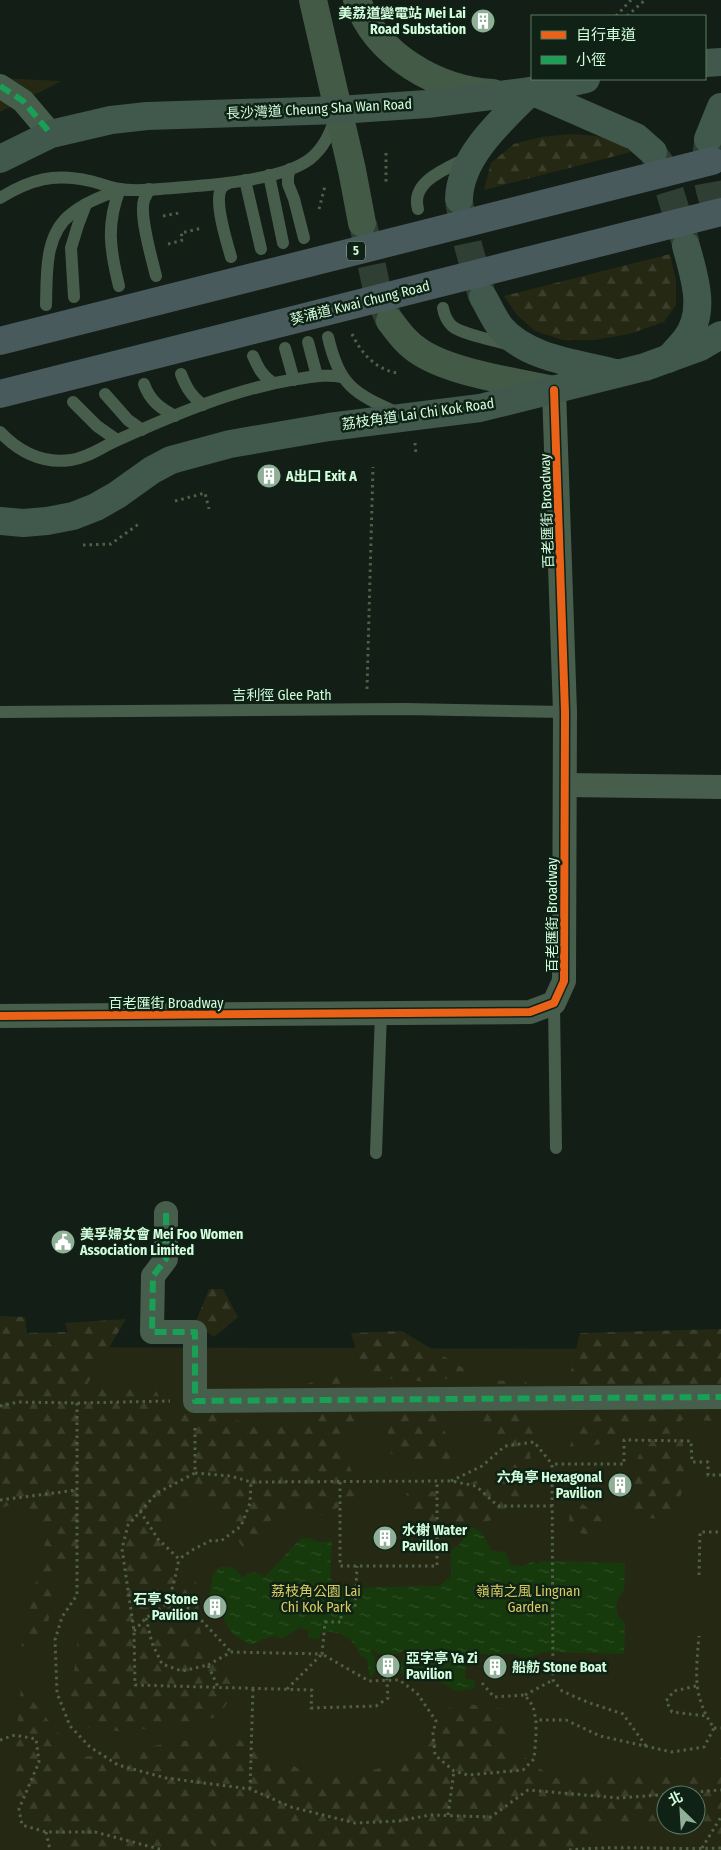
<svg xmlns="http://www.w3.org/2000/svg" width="721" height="1850" font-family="'Fira Sans Condensed','Noto Sans TC',sans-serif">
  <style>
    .green { fill: #252913; fill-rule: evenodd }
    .forest { fill: url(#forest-firs); fill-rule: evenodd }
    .water { fill: url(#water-ripples) }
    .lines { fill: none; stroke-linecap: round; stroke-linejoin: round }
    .secondary-tunnel { stroke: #303f34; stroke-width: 28; stroke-dasharray: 28 14; stroke-linecap: butt }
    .primary-tunnel { stroke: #303f34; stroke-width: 28; stroke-dasharray: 28 14; stroke-linecap: butt }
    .path { stroke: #505f48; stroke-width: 3; stroke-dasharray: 2.5 4; stroke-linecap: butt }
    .lane { stroke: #485e4c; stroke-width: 12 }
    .street { stroke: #485e4c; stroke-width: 24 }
    .secondary { stroke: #435a47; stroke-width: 28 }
    .primary { stroke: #41594c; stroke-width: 28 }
    .highway-bridge { stroke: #495a5c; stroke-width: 28 }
    .quiet { stroke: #1a9f57; stroke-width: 6; stroke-dasharray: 12 6; stroke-linecap: butt }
    .cycleway-casing { stroke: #0f2215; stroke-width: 11 }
    .cycleway { stroke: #ea6118; stroke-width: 8 }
    .labels { text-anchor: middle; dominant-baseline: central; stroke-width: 5; stroke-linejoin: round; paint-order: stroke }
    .shield { fill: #0f2215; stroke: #98bba1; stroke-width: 1 }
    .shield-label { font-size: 12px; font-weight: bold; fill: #d2fddd }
    .poi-label { font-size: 14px; font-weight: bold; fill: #d2fddd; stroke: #0f2215; text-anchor: start }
    .street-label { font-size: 14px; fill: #d2fddd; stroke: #0f2215 }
    .park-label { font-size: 14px; fill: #d9cd62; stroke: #0f2215 }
  </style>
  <defs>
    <pattern id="forest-firs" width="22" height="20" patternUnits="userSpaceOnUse" patternTransform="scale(1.25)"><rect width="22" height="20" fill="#252913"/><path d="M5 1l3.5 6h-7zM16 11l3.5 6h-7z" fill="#3a3e2a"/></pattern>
    <pattern id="water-ripples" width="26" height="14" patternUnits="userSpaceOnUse" patternTransform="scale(1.25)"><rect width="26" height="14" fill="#173a0d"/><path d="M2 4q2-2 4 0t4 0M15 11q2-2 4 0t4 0" fill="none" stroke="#2d4e24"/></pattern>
  </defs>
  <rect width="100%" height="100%" fill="#131e16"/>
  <g class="green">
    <path d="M0 78 62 81 0 112Z"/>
    <path d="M0 1347 721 1349V1850H0ZM666 1795H696V1825H666Z"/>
  </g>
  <g class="forest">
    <path d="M571 134C595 136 613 135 631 152L484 190 491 163 514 144 541 137Z"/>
    <path d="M670 254 676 280V305L664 322 629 334 594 340H563L535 331 517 315 504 296Z"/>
    <path d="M209 1289H223L238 1317 214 1337 195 1324Z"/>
    <path d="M0 1316 25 1317 27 1333 68 1332 65 1323 126 1319 87 1385 155 1389 168 1413H214L248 1424 302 1428 287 1390 339 1374 374 1415 340 1443 362 1496 310 1521 302 1502 275 1515 246 1552 209 1499 166 1511 161 1556 196 1581 202 1647 231 1675 244 1680 217 1717 125 1732 83 1727 70 1700 76 1659 84 1559 58 1572 42 1652 21 1648 46 1538 12 1505 0 1508Z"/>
    <path d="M721 1329V1421L681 1420 686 1479 672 1522 623 1513 637 1459 655 1426 637 1417 611 1442 569 1450 579 1413 569 1379 580 1333Z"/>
    <path d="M402 1331 468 1371 437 1382 397 1380 363 1372 351 1333Z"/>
    <path d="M525 1379 537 1414 530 1455 533 1472 511 1517 462 1525 424 1534 406 1493 459 1490 486 1475 513 1468 475 1415 484 1382Z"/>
    <path d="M371 1388 387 1389 434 1412 458 1456 415 1468 389 1452 387 1422Z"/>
    <path d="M570 1495 606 1521 592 1542 569 1524Z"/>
    <path d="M21 1686 78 1758 227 1734 323 1780 395 1765 455 1702 509 1710 511 1747 553 1778 709 1774 721 1757V1847L697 1828 596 1825 580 1850H218L205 1837 186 1850H60L11 1796ZM666 1795H696V1825H666Z"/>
  </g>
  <path class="water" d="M472 1527C483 1531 486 1539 491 1550L498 1552 505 1551 510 1564C519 1568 525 1566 533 1561L537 1564 540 1561 625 1563 624 1590 618 1598 616 1606 618 1616 625 1624 624 1654 542 1652 528 1659 514 1654H466L465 1679 474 1680 475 1688 457 1691 435 1679C420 1684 412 1682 400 1673L403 1656 405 1649 399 1654H378L373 1649 371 1651 375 1658 374 1675 370 1678 367 1659 361 1656C352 1637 343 1632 321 1631L319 1639 308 1638 309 1630 299 1628 282 1639C272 1631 261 1642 250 1645L233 1634 224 1621 226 1596 209 1595 213 1574 220 1567C230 1566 237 1568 242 1578 250 1571 257 1571 265 1577L300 1539C314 1534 314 1547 332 1540L330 1577 333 1583 339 1588 440 1586 451 1576V1550L460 1544Z"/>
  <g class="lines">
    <path class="secondary-tunnel" d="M363 224 377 290 389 320"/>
    <g class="primary-tunnel">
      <path d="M708 141C704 170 708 193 721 219"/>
      <path d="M653 153 662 166 686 244"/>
      <path d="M459 202 468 245 482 296"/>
    </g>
    <g class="path">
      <path d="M603 16V15"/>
      <path d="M616 16 631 0"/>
      <path d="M627 16 645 0"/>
      <path d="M386 153V185"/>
      <path d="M319 209 325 186"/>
      <path d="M163 216 179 213"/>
      <path d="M168 244 183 240 181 233 202 228"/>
      <path d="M352 334C361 353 376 370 398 373"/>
      <path d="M415 443 416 455"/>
      <path d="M175 501 205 493 209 509"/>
      <path d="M83 545 111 544 140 523"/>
      <path d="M367 689 373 467"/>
      <path d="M77 1403V1595L62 1617 55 1640 57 1693 70 1726 90 1747 118 1765 166 1778 250 1789 291 1807 355 1823 399 1821 430 1815 491 1817 528 1790 619 1798 721 1790"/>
      <path d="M0 1406 18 1402 77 1403 170 1401"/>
      <path d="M195 1428V1473L157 1493 128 1525 122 1549 134 1631 135 1685 312 1690 311 1708 376 1706 388 1698 386 1664"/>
      <path d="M195 1473 230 1476 251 1482 451 1481 476 1486 498 1506H553"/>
      <path d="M451 1481 482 1466 505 1446 534 1442 552 1464"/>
      <path d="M340 1482V1566H437V1481"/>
      <path d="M0 1500 77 1490"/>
      <path d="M140 1511 158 1539 179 1559 194 1549 212 1540 221 1541 241 1526 250 1503 251 1482"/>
      <path d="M699 1575 700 1532H721"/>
      <path d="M168 1603 191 1609 231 1652"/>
      <path d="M146 1618 152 1643 162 1664 182 1671 208 1665 218 1687"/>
      <path d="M134 1631 146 1618 168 1603 175 1578 179 1559"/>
      <path d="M208 1665 231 1652 322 1654 325 1622H341V1607H355L357 1566"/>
      <path d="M482 1683 494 1697 525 1695 533 1706 536 1720"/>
      <path d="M696 1686 674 1691 666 1701 672 1712 706 1716"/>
      <path d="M287 1689 322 1654 369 1681 399 1680 417 1693 436 1721 433 1733 435 1755 454 1771 468 1775 523 1770 534 1759 536 1737V1720H566L600 1736 672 1752 704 1747 714 1728C692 1696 696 1673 699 1636"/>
      <path d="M525 1695 553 1680"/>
      <path d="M714 1728H721"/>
      <path d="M0 1740 15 1735 36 1739 39 1762 19 1809 22 1825 46 1832H95L163 1850"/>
      <path d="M646 1746 623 1714 587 1702 562 1691 553 1680 552 1464H624V1440L691 1441 692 1462H708V1475H721"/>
      <path d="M250 1789 253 1688"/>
      <path d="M448 1815 454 1771"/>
      <path d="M46 1832 50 1850"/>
      <path d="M702 1848 721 1817"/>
      <path d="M569 1850C620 1845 670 1850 721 1848"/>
    </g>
    <g class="lane">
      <path d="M290 169 288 176V184L294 199 304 238"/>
      <path d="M269 175 283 243"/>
      <path d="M245 180 261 249"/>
      <path d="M227 184C225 185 222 187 221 189 214 202 227 243 231 257"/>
      <path d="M149 189C148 193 145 197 144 200 139 216 152 259 156 276"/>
      <path d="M0 198C31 179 54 173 90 181 100 183 110 188 120 189 137 192 156 189 173 188 209 185 281 181 310 159 324 148 330 133 336 117"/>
      <path d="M418 209C410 181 448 168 467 158"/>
      <path d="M119 286C110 250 106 224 120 189"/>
      <path d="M74 297 71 248 78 225 86 204"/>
      <path d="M46 305C47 274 44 235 71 214 85 202 104 196 120 189"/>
      <path d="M443 308C444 314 447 321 452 326 461 334 497 341 510 345"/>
      <path d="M328 337C340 387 354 393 398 413"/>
      <path d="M308 342 317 376"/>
      <path d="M285 348 294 380"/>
      <path d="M253 356C258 367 262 376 273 383"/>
      <path d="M181 374C186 387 191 396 203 405"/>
      <path d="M144 384C150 401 160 408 175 416"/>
      <path d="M105 394 128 420 142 430"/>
      <path d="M73 402 97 426 117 440"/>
      <path d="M0 432C19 452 43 464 71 460 90 457 103 446 120 439 176 414 235 389 296 379 312 377 326 374 342 377"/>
      <path d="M0 712 405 709 565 712"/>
      <path d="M554 1003 556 1148"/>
      <path d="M376 1153 381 1013"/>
    </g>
    <g class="street">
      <path d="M0 86 23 101 51 134"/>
      <path d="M566 785 721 787"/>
      <path d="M0 1016 530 1012 554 1003 564 981 565 712 554 390"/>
      <path d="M166 1213V1259L153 1276 152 1332H195V1401L721 1397"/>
    </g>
    <g class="secondary">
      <path d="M313 0 352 170 362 223"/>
      <path d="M357 0C376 55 437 90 493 93"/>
      <path d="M390 321C399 333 407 344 420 352 452 373 516 382 554 390"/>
    </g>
    <g class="primary">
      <path d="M705 63 721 62"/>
      <path d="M531 91 636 137 653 152"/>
      <path d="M708 139 721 107"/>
      <path d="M0 159 51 134 111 120 147 116 339 110 427 104 531 91 586 79"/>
      <path d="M459 199C460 156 503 119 531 91"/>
      <path d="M483 297C489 307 494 319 501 328 528 359 577 363 616 373"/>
      <path d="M668 359C674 353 680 346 686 339 707 311 694 276 686 246"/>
      <path d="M0 521 23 523 47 521 73 516 96 507 117 495 152 470 171 460 230 444 329 427 480 408 645 367 700 347 721 335"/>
    </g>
    <g class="highway-bridge">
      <path d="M0 341 712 161"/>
      <path d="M0 394 721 212"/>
    </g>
    <g class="quiet">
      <path d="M0 86 23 101 51 134"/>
      <path d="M166 1213V1259L153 1276 152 1332H195V1401L721 1397"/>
    </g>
    <defs>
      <path id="cycleway" d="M0 1016 530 1012 554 1003 564 981 565 712 554 390"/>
    </defs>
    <use href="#cycleway" class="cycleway-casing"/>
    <use href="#cycleway" class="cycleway"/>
  </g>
  <defs>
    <symbol id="building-disc" viewBox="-11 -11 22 22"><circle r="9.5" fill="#8faf97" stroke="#0f2215"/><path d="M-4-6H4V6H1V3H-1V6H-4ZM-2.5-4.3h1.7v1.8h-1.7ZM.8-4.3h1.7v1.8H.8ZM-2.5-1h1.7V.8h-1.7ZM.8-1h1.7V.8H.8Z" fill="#fff"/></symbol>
    <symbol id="civic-disc" viewBox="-11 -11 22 22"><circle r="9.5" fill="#8faf97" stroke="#0f2215"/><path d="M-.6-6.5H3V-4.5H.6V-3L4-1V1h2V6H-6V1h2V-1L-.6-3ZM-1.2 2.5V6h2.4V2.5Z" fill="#fff"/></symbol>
  </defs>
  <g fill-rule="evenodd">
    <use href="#building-disc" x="469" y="7" width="28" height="28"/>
    <use href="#building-disc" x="255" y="462" width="28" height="28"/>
    <use href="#civic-disc" x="49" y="1228" width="28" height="28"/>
    <use href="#building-disc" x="606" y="1471" width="28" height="28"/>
    <use href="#building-disc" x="371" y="1524" width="28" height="28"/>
    <use href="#building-disc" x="201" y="1593" width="28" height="28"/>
    <use href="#building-disc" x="374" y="1652" width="28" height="28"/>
    <use href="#building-disc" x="481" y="1653" width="28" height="28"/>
  </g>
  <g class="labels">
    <rect class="shield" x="347" y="241.5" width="18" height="19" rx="4"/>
    <g class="shield-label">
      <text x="356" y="251">5</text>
    </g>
    <g class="poi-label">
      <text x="466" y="13" text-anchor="end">美荔道變電站 Mei Lai<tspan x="466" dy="16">Road Substation</tspan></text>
      <text x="286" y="476">A出口 Exit A</text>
      <text x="80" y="1234">美孚婦女會 Mei Foo Women<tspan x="80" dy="16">Association Limited</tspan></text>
      <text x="602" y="1477" text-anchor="end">六角亭 Hexagonal<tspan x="602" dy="16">Pavilion</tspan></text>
      <text x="402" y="1530">水榭 Water<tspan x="402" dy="16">Pavillon</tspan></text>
      <text x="198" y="1599" text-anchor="end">石亭 Stone<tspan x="198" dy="16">Pavilion</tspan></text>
      <text x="406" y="1658">亞字亭 Ya Zi<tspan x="406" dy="16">Pavilion</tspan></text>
      <text x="512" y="1667">船舫 Stone Boat</text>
    </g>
    <g class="street-label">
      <text transform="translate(319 109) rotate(-3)">長沙灣道 Cheung Sha Wan Road</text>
      <text transform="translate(360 303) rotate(-14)">葵涌道 Kwai Chung Road</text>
      <text transform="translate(418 414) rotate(-8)">荔枝角道 Lai Chi Kok Road</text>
      <text transform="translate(547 511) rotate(-92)">百老匯街 Broadway</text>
      <text x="282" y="695">吉利徑 Glee Path</text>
      <text transform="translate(552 915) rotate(-90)">百老匯街 Broadway</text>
      <text x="166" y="1003">百老匯街 Broadway</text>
    </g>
    <g class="park-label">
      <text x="316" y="1591">荔枝角公園 Lai<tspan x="316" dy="16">Chi Kok Park</tspan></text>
      <text x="528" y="1591">嶺南之風 Lingnan<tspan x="528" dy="16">Garden</tspan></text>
    </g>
  </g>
  <rect x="531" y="15" width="175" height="65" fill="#0f2215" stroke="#5d7a65"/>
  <rect x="541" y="31" width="25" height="8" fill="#ea6118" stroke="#5d7a65"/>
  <text x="576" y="40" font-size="15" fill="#d2fddd">自行車道</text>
  <rect x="541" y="56" width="25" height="8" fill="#1a9f57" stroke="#5d7a65"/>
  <text x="576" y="65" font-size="15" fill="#d2fddd">小徑</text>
  <g transform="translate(681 1810) rotate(335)"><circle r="24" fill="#0f2215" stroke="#5d7a65"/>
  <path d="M0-4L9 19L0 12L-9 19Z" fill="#8faf97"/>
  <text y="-8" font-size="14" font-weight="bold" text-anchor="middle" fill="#d2fddd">北</text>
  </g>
</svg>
